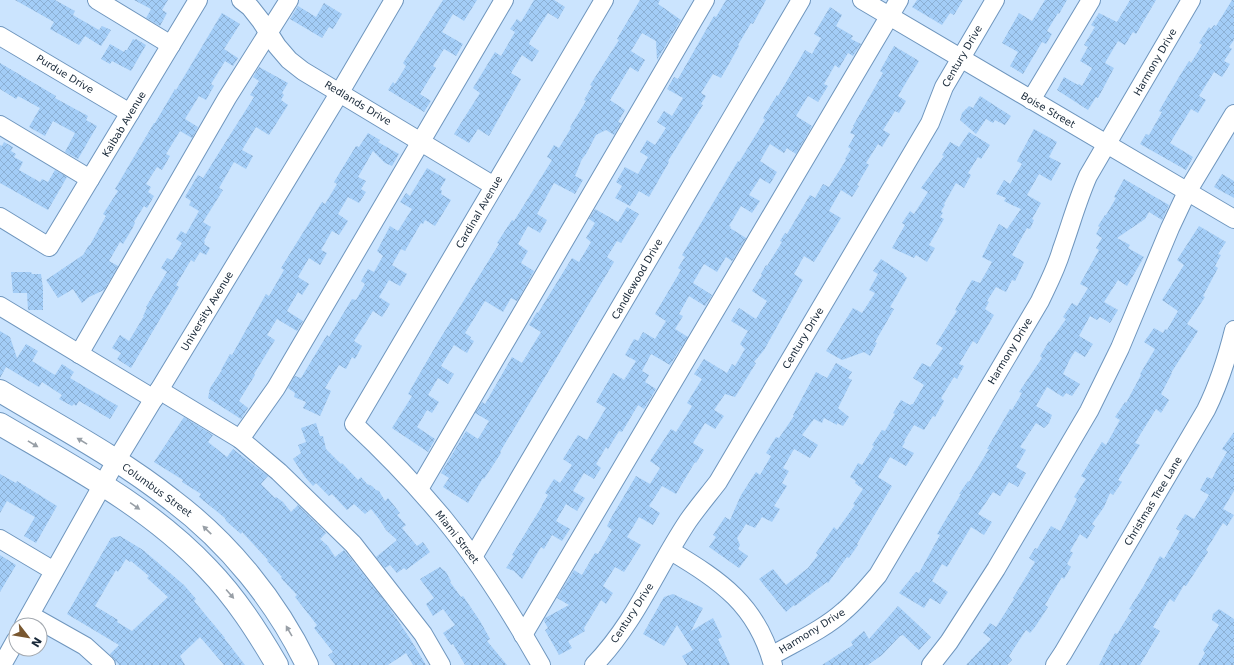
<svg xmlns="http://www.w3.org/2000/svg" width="1234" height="665" font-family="'DejaVu Sans',sans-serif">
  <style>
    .building { fill: url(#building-cross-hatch); fill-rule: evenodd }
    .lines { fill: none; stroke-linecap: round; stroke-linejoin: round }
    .minor-casing { stroke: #6f96be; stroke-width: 20 }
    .major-casing { stroke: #6f96be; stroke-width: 24 }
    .minor { stroke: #fff; stroke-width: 18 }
    .major { stroke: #fff; stroke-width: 22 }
    .oneway { fill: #989fa6 }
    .labels { text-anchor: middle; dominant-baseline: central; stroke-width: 3; stroke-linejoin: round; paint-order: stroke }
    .street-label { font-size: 10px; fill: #192939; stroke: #fff }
  </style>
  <defs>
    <pattern id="building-cross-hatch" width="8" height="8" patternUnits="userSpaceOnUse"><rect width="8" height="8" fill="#a3cdf7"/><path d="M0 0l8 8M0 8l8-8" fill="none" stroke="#8cb0d4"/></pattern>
  </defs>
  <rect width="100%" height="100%" fill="#cbe4fe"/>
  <g class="building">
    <path d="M15 0H55L75 11 73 15 99 30 102 26 111 30 101 46 85 36 79 45 50 29 54 22Z"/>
    <path d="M134 0H168L162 10 167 13 160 26 146 18 151 9Z"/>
    <path d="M443 0H477L464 21 453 14 442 32 463 44 456 56 444 49 433 66 436 68 420 94 431 101 424 112 388 90 393 82 395 84 406 66 403 63Z"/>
    <path d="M534 0H554L565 7 558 19 548 13 530 41 529 44 539 51 532 62 522 55 511 73 521 79 489 136 478 129 469 143 454 134 480 93 473 88 495 52 501 56 504 51 515 32 510 29 517 19 521 22Z"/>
    <path d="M640 0H660L658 4 661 6 681 20 657 60 656 41 642 33 631 51 645 60 638 72 630 67 610 100 625 110 618 122 621 123 614 135 606 130 596 135 586 154 582 159 575 176 583 180 575 194 554 183 537 214 547 220 540 233 528 226 518 244 528 251 521 263 534 271 517 301 511 298 503 312 485 301 465 333 471 337 470 339 474 341 467 353 454 345 441 366 454 374 448 384 438 378 428 395 439 402 432 413 427 410 417 427 435 439 428 452 392 428 412 396 408 394 438 342 499 244 497 243 512 220 514 221 552 160 547 157 554 145 559 148 571 128 570 127 586 101 584 100 592 86 590 85 619 40 617 39Z"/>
    <path d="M726 0H766L753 24 751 23 738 45 739 46 721 78 713 74 701 93 706 96 701 104 703 105 668 161 669 162 649 197 639 191 630 206 615 198 622 186 616 182 625 167 638 174 648 157 640 152 647 140 655 145 666 128 657 122 664 111 672 116 683 98 667 89 674 77 678 79 714 16 716 17Z"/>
    <path d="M917 0H963L954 15 950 13 942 25 912 7Z"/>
    <path d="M1045 0H1067L1059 14 1058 13 1047 31 1052 34 1046 44 1042 42 1023 74 1010 66 1018 52 1002 43 1019 13 1032 21Z"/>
    <path d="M1130 0H1156L1136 34 1133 32 1125 45 1118 41 1105 63 1114 68 1098 98 1096 97 1088 110 1057 90 1064 77 1078 85 1079 84 1082 86 1092 68 1080 61 1088 47 1084 45 1095 27 1091 25 1099 13 1117 22Z"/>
    <path d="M1232 0H1234V40L1229 47 1232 49 1224 61 1230 64 1222 77 1214 72 1199 96 1206 100 1198 113 1191 109 1170 143 1193 157 1186 170 1140 144 1146 134 1149 135 1162 112 1159 111 1179 77 1189 61 1191 63 1202 45 1199 43 1209 27 1211 29 1214 25 1216 26Z"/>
    <path d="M324 3 342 14 333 29 329 27 322 38 290 19 298 6 316 17Z"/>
    <path d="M830 7 842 15 836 26 853 36 851 39 861 44 853 56 848 53 839 68 835 65 824 84 828 86 818 102 808 96 796 116 812 126 796 154 787 148 784 153 770 144 760 161 777 172 770 184 760 178 749 195 760 201 752 213 741 206 729 226 731 227 730 228 746 238 732 261 726 257 717 272 704 264 693 283 712 295 705 306 689 296 679 314 683 316 675 329 688 337 680 349 670 365 651 354 642 371 649 375 645 382 656 389 644 409 638 405 622 432 619 431 608 449 606 447 596 464 601 468 594 479 584 473 573 491 585 498 577 511 566 504 556 521 570 529 562 541 552 535 544 549 541 547 522 579 514 571 506 568 514 556 512 555 542 506V505L548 495 545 493 554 479 560 483 572 465 563 459 578 435 587 440 606 408 596 402 613 373 624 380 636 361 625 355 634 339 638 341 643 332 655 339 666 321 655 314 681 270 678 268 685 257 682 255 738 161 739 162 765 120 763 118 777 95 778 96 805 50 812 54 821 38 814 34Z"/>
    <path d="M222 13 240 24 224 49 238 58 233 66 225 61 211 84 214 86 206 100 199 96 185 119 198 127 192 138 180 131 166 154 170 156 162 170 157 167 146 184 151 187 148 192 154 196 147 208 144 206 134 222 135 223 132 229 123 244 120 242 109 261 118 266 104 290 89 297 82 303 73 289 58 298 46 280 83 255 89 245H90L106 216 103 214 118 191 115 189 154 123H155L175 89 176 90Z"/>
    <path d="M133 39 135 40 136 39 146 45 131 71 112 61 110 64 101 59 110 44 124 52 125 50H127Z"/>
    <path d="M894 46 919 61 898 96 906 101 899 113 895 111 883 130 890 134 882 147 878 144 866 163 869 165 857 185 859 186 852 197 841 190 829 211 841 218 814 262 804 256 794 274 803 280 764 350 754 362 756 363 735 397 725 394 714 410 724 416 715 429 705 423 693 443 704 450 696 463 695 462 676 494 662 486 649 506 660 513 653 525 639 517 627 537 641 545 624 572 615 567 603 586 613 593 606 604 601 600 584 628 585 631 568 641 572 648 559 655 545 630 548 628 544 621 545 618 569 605 557 598 574 570 582 575 595 553 598 554 612 530 607 526 611 518 636 476 650 484 660 468 650 461 671 429 676 432 688 413 692 406 687 403 702 379 694 374 704 359 727 373 732 364 735 366 745 349 740 344 748 331 731 321 739 308 756 319 767 301 752 291 762 275 761 274 766 265 767 266 782 242 780 241 785 233 787 234 810 195 815 198 823 184 829 187 846 160 845 159 851 149 848 147 855 135 850 133 854 126H853L883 73 880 71Z"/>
    <path d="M0 63 56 96 55 98 88 116 86 120 97 126 78 159 65 152 75 133 53 121 45 136 29 127 40 108 18 96 16 99 0 89Z"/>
    <path d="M259 67 288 83 282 93 284 95 281 100 288 105 269 135 256 127 242 150 253 156 246 169 234 162 219 188 223 190 203 222 211 227 204 241 205 242 204 244 210 248 206 255 200 252 194 262 191 260 176 285 179 287 131 368 117 359 121 353 112 348 120 335 129 341 144 316H143L147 308 146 307 167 272 161 268 167 258 172 260 182 243 176 239 181 231 186 234 199 211 189 205 191 201 185 197 198 175 203 178 254 97 250 95 259 81 253 77Z"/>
    <path d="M980 96 1011 116 1005 125 995 120 993 123 986 119 976 134 960 120 962 113 969 106 973 108Z"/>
    <path d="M1034 129 1057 142 1049 157 1061 163 1051 181 1039 174 1027 195 1041 203 1032 219 1034 220 1030 229 1027 228 1012 255 1024 262 1015 281 1012 280 1006 292 996 287 987 301 989 302 985 309 994 315 977 344 973 341 959 364 964 366 957 379 954 377 941 398 944 401 935 417 933 416 924 430 914 425 904 441 905 442 902 447 914 453 906 466 890 457 878 477 892 486 857 544 858 545 849 558 847 557 828 583 827 582 795 606 794 605 786 612 759 579 773 569 786 585 808 568 818 555 816 553 834 527 837 530 855 505 853 504 863 489 855 483 856 481 850 477 858 463 862 465 874 446 872 445 882 430 885 431 895 414 893 413 901 400 910 405 912 404H913L924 385 913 378 922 363 930 367 943 348 936 344 957 311 955 310 972 280 980 283 992 262 982 257 999 224 1007 229 1021 209 1010 204 1004 201 1006 198 996 194 1004 180 1010 184 1022 164 1017 161Z"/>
    <path d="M969 132 990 145 981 159 978 157 968 173 971 175 964 188 956 183 944 204 945 205 941 211 943 213 940 217 944 219 929 245 935 248 927 262 916 255 914 258 892 248 905 225 902 223 910 211 914 214 928 192 921 188 944 156 942 155 950 142 959 147Z"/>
    <path d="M368 133 380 140 378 142 399 154 392 166 385 163 373 151 358 177 366 181 361 189 366 192 359 203 348 197 338 214 348 221 339 235 332 231 321 250 327 253 320 265 309 258 298 277 309 284 302 295 298 292 287 311 303 321 297 331 277 319 267 335 275 340 254 374 255 375 239 401 248 408 241 419 208 398 210 388 222 370H221L230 354 232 355 266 294 269 296 284 270 281 268 322 202 325 204 337 184 334 182 356 146 359 147Z"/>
    <path d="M4 142 13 147 11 151 16 154 14 157 23 162 19 170 40 182 42 179 48 182 55 170 67 177 48 210 0 183V145L2 146Z"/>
    <path d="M427 168 446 179 440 189 442 191 441 194 451 200 435 226 425 220 423 224 421 223 405 251 401 249 392 265 407 274 400 286 389 280 379 297 390 304 382 317 373 311 354 341 362 346 355 359 352 357 346 369 339 365 325 388 331 391 320 416 303 408 306 402 294 397 295 393 288 388 295 376 301 378 327 335 329 337 352 299 356 300 365 284 361 281 368 269 374 272 383 256 377 251 390 226 398 231 412 209 400 202 406 193 410 196Z"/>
    <path d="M1222 174 1234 181V198L1214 187Z"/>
    <path d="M1124 179 1169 205 1162 220 1149 212 1145 219 1117 238 1130 245 1128 248 1144 257 1127 286 1118 280 1104 302 1118 310 1110 323 1100 317 1097 320 1090 316 1079 336 1093 344 1085 357 1075 351 1070 359 1063 374 1080 384 1072 396 1066 393 1063 397 1047 387 1036 406 1052 415 1049 423 1044 428 1036 423 1020 447 1026 450 1016 467 1026 473 1018 487 1009 482 1000 496 993 492 978 514 992 522 984 535 971 527 947 567 942 564 932 581 948 592 940 604 930 598 924 608 899 593 916 572 919 573 940 535 937 534 961 494H959L968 481 969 482 989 449H987L1010 409 1012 410 1022 393 1019 392 1042 358 1040 356 1049 341 1050 342 1066 319 1063 317 1072 303 1077 306 1088 288 1080 284 1099 250 1096 248 1102 238 1096 234 1100 227 1098 226 1105 215H1106L1116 198 1114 197Z"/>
    <path d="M627 207 639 214 621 243 617 241 607 257 614 262 500 452 501 453 484 479 483 478 468 503 443 487 449 478 441 473 466 431 478 439 489 421 475 413 482 402 485 404 512 357 522 363 541 332 529 325 537 312 538 313 572 258 579 262 591 242 586 238 595 223 589 219 595 209 618 222Z"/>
    <path d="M1199 226 1226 242 1218 254 1221 255 1215 266 1218 268 1203 296 1205 297 1187 324 1198 331 1171 373H1172L1161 394 1169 400 1161 413 1156 409 1135 443 1140 445 1118 480 1122 482 1113 495 1110 493 1104 507 1092 524 1095 526 1087 539 1080 534 1070 551 1073 553 1067 564 1071 567 1064 579 1062 577 1045 605 1048 607 1035 627 1030 633 1026 630 1009 656 1012 660 1007 665H966L991 639 983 633 990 623 996 627 1014 599 1013 598 1035 562 1029 558 1035 548 1037 549 1051 526 1060 531 1077 499 1074 497 1086 479 1081 476 1102 442 1106 445 1120 420 1115 417 1125 402 1126 403 1141 375 1140 374 1155 349 1144 342 1154 328 1163 333 1165 329 1167 330 1178 311 1162 300 1184 265 1177 260Z"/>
    <path d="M881 259 904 274V275L907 278 890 307 894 309 875 342 877 343 870 356 864 352 842 360 826 351 853 308 862 313 875 293 869 290 878 274 873 271Z"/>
    <path d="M11 272H31L32 274H41L43 288V310H28L27 293H13Z"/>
    <path d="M0 331 10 337 17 358 26 344 38 351 32 361 55 375 62 364 74 372 70 378 118 406 110 419 79 401 76 406 74 404 72 406 59 399 62 395 42 382 39 387 6 367 0 378Z"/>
    <path d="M836 363 852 372 848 378 852 380 838 408 849 417 843 426 837 423V425L824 418 822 423 814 419 802 435 818 445 810 458 794 449 783 468 789 471 782 483 787 486 774 506 780 509 772 522 762 517 755 528 746 524 737 538 740 545 738 549 748 556 739 568 709 547 716 537 713 535 725 517 730 520 741 495 756 472 760 475 771 456 766 453 776 437 779 438 794 416 793 415 816 372 827 378Z"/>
    <path d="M184 417 213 435 208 442 227 457 233 449 268 476 261 484 275 498 276 497 283 502 291 512 298 505 326 533 320 539 328 546 335 557 344 550 386 603 409 637 426 665H413L406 653 388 665H335L328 655 333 652 314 628 317 625 295 597 297 595 281 578 282 577 267 561 268 560 242 532 241 534 226 521 225 518 199 497 201 494 182 482 183 480 154 462Z"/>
    <path d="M316 423 320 436H323L326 449 341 464 342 463 358 480 361 477 367 484 372 486 376 490 379 491 385 501 388 498 400 513 397 515 406 525 402 528 417 546 423 542 430 552 406 570 404 568 397 573 390 565 385 568 376 557 397 540 386 530 379 519 371 509 365 514 354 504 347 510 332 494 329 496 316 483 313 486 305 477 293 459 301 453 298 445 306 442 301 428Z"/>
    <path d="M1234 432V491L1223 509 1234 515 1227 526 1223 523 1206 550 1208 552 1186 586 1184 585 1174 602 1170 599 1153 627 1160 631 1140 665H1099L1115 633 1117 634 1132 610 1129 609 1143 587 1160 556 1164 559 1180 531 1176 529 1185 514 1194 519 1209 495 1200 490 1207 477 1212 479 1217 469 1227 452 1222 449Z"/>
    <path d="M0 474 16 483 17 481 57 506 36 543 24 536 35 517 7 501 0 513Z"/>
    <path d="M120 536 143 550 184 585 196 599 194 601 225 638H224L245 665H224L200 637 180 656 185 665H119L110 654 119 645 67 614 111 538ZM126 559 130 562 131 561 149 576 147 578 168 597 132 631 117 622 118 620 95 606 116 570 118 572Z"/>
    <path d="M0 555 16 565 0 592Z"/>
    <path d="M440 567 446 572 451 581 450 582 461 597 463 596 480 621 490 639 487 641 507 665H465L453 644 451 645 443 633 455 625 443 609 433 616 426 604 434 598 420 579Z"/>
    <path d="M673 594 703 608 691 631 713 618 722 637 718 639 730 665H687L682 656 693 650 677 625 664 646 643 634 664 597Z"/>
    <path d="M898 606 931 637 919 650 903 635 900 636 882 655 868 665H822L853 645 851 642 864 631 869 639Z"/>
    <path d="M1219 609 1234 619V665H1198L1205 653 1203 650 1219 625 1212 620 1213 614Z"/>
  </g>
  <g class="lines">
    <defs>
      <g id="minor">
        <path d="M97 0 171 45"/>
        <path d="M241 0 250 7 261 21 277 46 289 60 303 71 494 186"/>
        <path d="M862 0 1234 219"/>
        <path d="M0 36 130 113"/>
        <path d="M1031 100 1091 0"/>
        <path d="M0 125 90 179"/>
        <path d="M0 217 49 247 198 0"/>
        <path d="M0 306 154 399"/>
        <path d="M79 354 227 98 289 0"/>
        <path d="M159 390 240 439 279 472 353 544 423 634 441 665"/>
        <path d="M240 439 276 388 504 0"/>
        <path d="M419 489 705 0"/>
        <path d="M0 539 54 571"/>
        <path d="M671 551C721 581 757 605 773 665"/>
        <path d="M473 557 801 0"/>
        <path d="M30 615 85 646 106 665"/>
        <path d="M24 625 116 461 340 92 394 0"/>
        <path d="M523 635 899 0"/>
        <path d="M771 656C795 642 823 630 844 611 857 600 867 588 878 575L1040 301C1048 284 1057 267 1062 249 1071 224 1077 201 1088 176L1191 0"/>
        <path d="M2 665 16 640"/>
        <path d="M541 665C512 614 481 564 444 519 416 485 386 454 354 424L604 0"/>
        <path d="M594 665C635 623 656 569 688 521 697 508 708 495 718 482L930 123 944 87 995 0"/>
        <path d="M931 665 949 642 996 569 1089 411 1120 348 1170 228 1187 192 1234 114"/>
        <path d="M1055 665 1063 653 1206 410C1219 384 1227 358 1234 330"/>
      </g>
      <g id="major">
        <path d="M0 391C58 426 119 458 172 500 229 543 276 601 307 665"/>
        <path d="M0 424C73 467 150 507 208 569 236 598 257 631 277 665"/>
      </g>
    </defs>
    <use href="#minor" class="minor-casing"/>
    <use href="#major" class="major-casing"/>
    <use href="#minor" class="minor"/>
    <use href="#major" class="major"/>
  </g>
  <defs><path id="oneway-solid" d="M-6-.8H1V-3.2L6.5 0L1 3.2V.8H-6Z"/></defs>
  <g class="oneway">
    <use href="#oneway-solid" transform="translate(82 441) rotate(-149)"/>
    <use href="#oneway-solid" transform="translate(33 444) rotate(31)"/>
    <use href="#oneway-solid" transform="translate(135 506) rotate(35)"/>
    <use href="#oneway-solid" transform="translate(207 530) rotate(-136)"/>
    <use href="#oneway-solid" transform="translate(230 594) rotate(49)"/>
    <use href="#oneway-solid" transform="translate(289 631) rotate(-120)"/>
  </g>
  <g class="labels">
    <g class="street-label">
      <text transform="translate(962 56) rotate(-60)">Century Drive</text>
      <text transform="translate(1155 62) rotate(-60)">Harmony Drive</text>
      <text transform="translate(65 74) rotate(31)">Purdue Drive</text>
      <text transform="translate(358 103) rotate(31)">Redlands Drive</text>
      <text transform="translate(1048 110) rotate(30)">Boise Street</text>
      <text transform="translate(124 124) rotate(-59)">Kaibab Avenue</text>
      <text transform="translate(479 212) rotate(-60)">Cardinal Avenue</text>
      <text transform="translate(637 279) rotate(-60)">Candlewood Drive</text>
      <text transform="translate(207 311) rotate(-59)">University Avenue</text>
      <text transform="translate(803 338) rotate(-59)">Century Drive</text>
      <text transform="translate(1010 351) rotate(-59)">Harmony Drive</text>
      <text transform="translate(157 490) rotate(36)">Columbus Street</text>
      <text transform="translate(1153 501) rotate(-59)">Christmas Tree Lane</text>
      <text transform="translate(457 537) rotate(52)">Miami Street</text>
      <text transform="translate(632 613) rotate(-57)">Century Drive</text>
      <text transform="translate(812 631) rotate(-32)">Harmony Drive</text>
    </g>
  </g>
  <g transform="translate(28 637) rotate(121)"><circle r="19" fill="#ffffff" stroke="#a3a9b0"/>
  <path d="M0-3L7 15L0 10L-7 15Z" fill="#79572f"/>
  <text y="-6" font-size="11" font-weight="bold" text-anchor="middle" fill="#192939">N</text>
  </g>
</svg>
